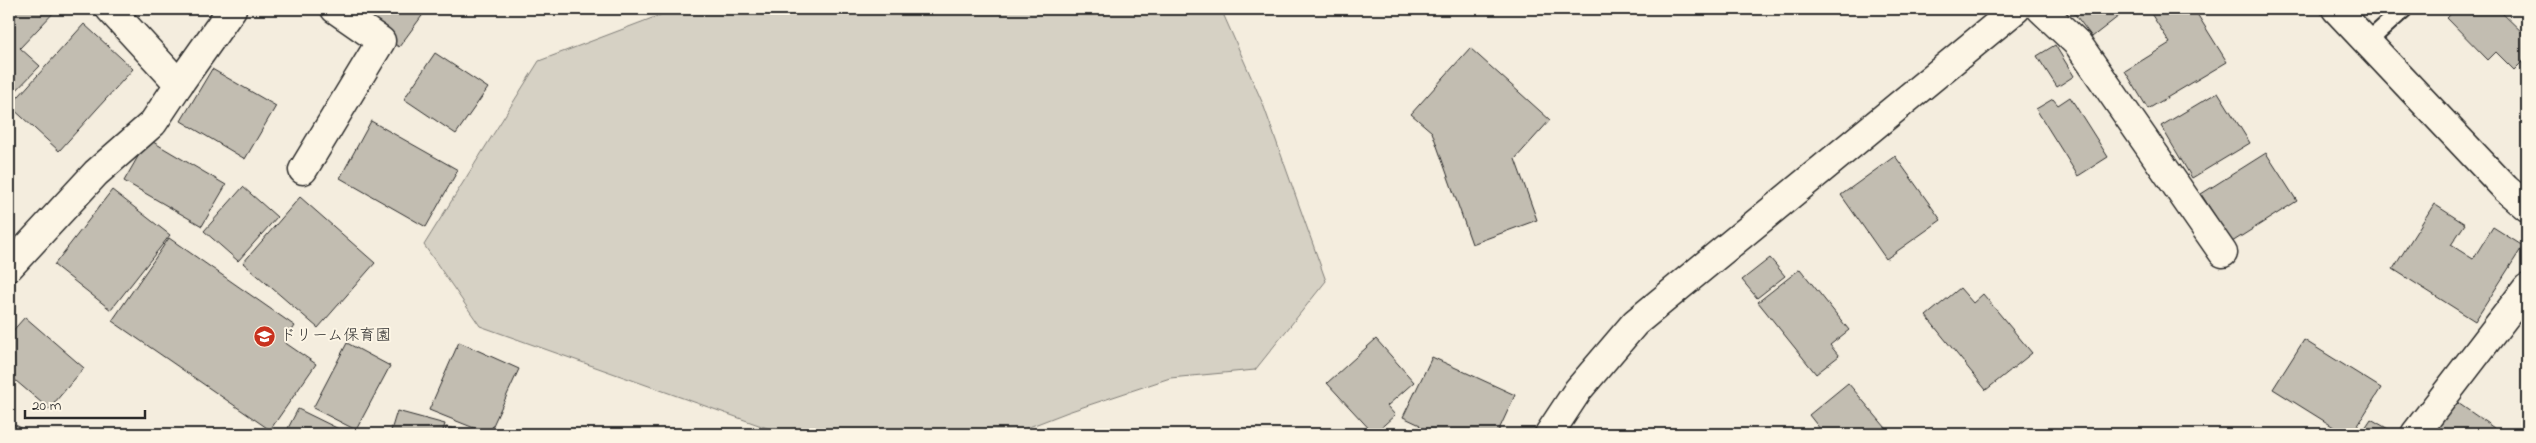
<svg xmlns="http://www.w3.org/2000/svg" width="2536" height="443" font-family="'Indie Flower','Klee One',sans-serif">
  <style>
    .green { fill: #d6d1c4; stroke: #807e78 }
    .building { fill: #c2bdb1; stroke: #2b2b2b }
    .lines { fill: none; stroke-linecap: round; stroke-linejoin: round }
    .lane-casing { stroke: #2b2b2b; stroke-width: 20 }
    .street-casing { stroke: #2b2b2b; stroke-width: 31 }
    .lane { stroke: #fcf5e5; stroke-width: 16 }
    .street { stroke: #fcf5e5; stroke-width: 28 }
    .labels { text-anchor: middle; dominant-baseline: central; stroke-width: 4; stroke-linejoin: round; paint-order: stroke }
    .poi-label { font-size: 16px; fill: #2b2b2b; stroke: #fcf5e5; text-anchor: start }
  </style>
  <rect width="100%" height="100%" fill="#f4edde"/>
  <filter id="ink" filterUnits="userSpaceOnUse"><feTurbulence type="fractalNoise" baseFrequency=".02" numOctaves="2"/><feDisplacementMap in="SourceGraphic" scale="10" xChannelSelector="R" yChannelSelector="G"/><feConvolveMatrix kernelMatrix="1 2 1 2 8 2 1 2 1" color-interpolation-filters="sRGB"/></filter>
  <g filter="url(#ink)">
    <path class="green" d="M676 9H1221L1263 104 1326 281 1255 370 1170 378 1068 412 1011 434H784L480 326 424 245 539 61Z"/>
    <g class="building">
      <path d="M9 9H57L20 48 40 66 9 98Z"/>
      <path d="M346 9H427L399 47Z"/>
      <path d="M2071 9H2128L2092 37Z"/>
      <path d="M2148 9H2194L2227 62 2148 109 2125 71 2170 43Z"/>
      <path d="M2456 9H2498L2527 37V57L2514 70 2496 52 2488 60 2447 18Z"/>
      <path d="M84 24 133 69 59 151 10 106Z"/>
      <path d="M2055 45 2074 76 2057 87 2037 56Z"/>
      <path d="M1470 48 1550 120 1515 159 1537 220 1472 244 1432 132 1411 114Z"/>
      <path d="M435 53 488 88 456 134 404 99Z"/>
      <path d="M212 69 276 106 245 159 181 121Z"/>
      <path d="M2218 92 2250 143 2192 178 2161 126Z"/>
      <path d="M2070 97 2108 157 2078 176 2036 109 2053 99 2058 105Z"/>
      <path d="M371 121 458 170 426 227 340 178Z"/>
      <path d="M148 139 226 185 202 226 124 181Z"/>
      <path d="M2266 153 2297 201 2232 242 2201 194Z"/>
      <path d="M1895 156 1941 220 1886 259 1841 195Z"/>
      <path d="M243 187 277 217 238 261 204 231Z"/>
      <path d="M112 190 170 235 111 310 54 265Z"/>
      <path d="M300 197 375 263 318 328 243 263Z"/>
      <path d="M2434 204 2465 224 2451 245 2473 259 2493 227 2523 246 2475 321 2393 269Z"/>
      <path d="M169 238 295 326 284 342 316 364 270 430 112 321Z"/>
      <path d="M1770 258 1785 276 1757 298 1742 280Z"/>
      <path d="M1800 269 1849 330 1830 345 1839 356 1816 374 1758 302Z"/>
      <path d="M1960 288 1973 303 1983 294 2032 353 1986 390 1926 316Z"/>
      <path d="M25 317 84 368 49 409 9 375V335Z"/>
      <path d="M1376 339 1414 382 1387 406 1395 415 1374 434 1327 383Z"/>
      <path d="M2304 340 2381 388 2352 434H2345L2273 389Z"/>
      <path d="M459 342 519 369 489 434 429 410Z"/>
      <path d="M347 343 390 366 356 430 313 408Z"/>
      <path d="M1432 357 1515 395 1497 434H1416L1420 425 1403 417Z"/>
      <path d="M1848 383 1891 434H1824L1809 415Z"/>
      <path d="M2455 401 2494 428 2490 434H2431Z"/>
      <path d="M298 409 349 434H285Z"/>
      <path d="M397 411 445 424 442 434H390Z"/>
      <path d="M2371 419 2390 430 2387 434H2361Z"/>
      <path d="M9 422 34 434H9Z"/>
      <path d="M446 427 477 434H445Z"/>
    </g>
    <g class="lines">
      <defs>
        <path id="lane" d="M2366 43 2404 9"/>
        <g id="street">
          <path d="M2041 9 2078 44 2223 253"/>
          <path d="M2336 9 2506 189 2527 207"/>
          <path d="M179 84 232 9"/>
          <path d="M303 170 381 41 335 9"/>
          <path d="M9 267 96 173 153 123 179 84 110 9"/>
          <path d="M1549 434 1578 390 1635 323 2016 9"/>
          <path d="M2415 434 2527 288"/>
        </g>
      </defs>
      <use href="#lane" class="lane-casing"/>
      <use href="#street" class="street-casing"/>
      <use href="#lane" class="lane"/>
      <use href="#street" class="street"/>
    </g>
  </g>
  <defs>
    <symbol id="school-disc" viewBox="-11 -11 22 22"><circle r="9.5" fill="#c8321e" stroke="#fcf5e5"/><path d="M0-5L7-2L0 1L-7-2ZM-4 1L0 2.5L4 1V4Q0 6-4 4Z" fill="#fff"/></symbol>
  </defs>
  <g fill-rule="evenodd">
    <use href="#school-disc" x="252" y="324" width="25" height="25"/>
  </g>
  <g class="labels">
    <g class="poi-label">
      <text x="280" y="336">ドリーム保育園</text>
    </g>
  </g>
  <rect width="2536" height="443" fill="none" stroke="#fcf5e5" stroke-width="30"/>
  <rect x="15" y="15" width="2506" height="413" fill="none" stroke="#2b2b2b" stroke-width="2" filter="url(#ink)"/>
  <path d="M25 410v8h120v-8" fill="none" stroke="#2b2b2b" stroke-width="2.5"/>
  <text x="32" y="410" font-size="15" fill="#2b2b2b" stroke="#fcf5e5" stroke-width="4" paint-order="stroke">20 m</text>
</svg>
